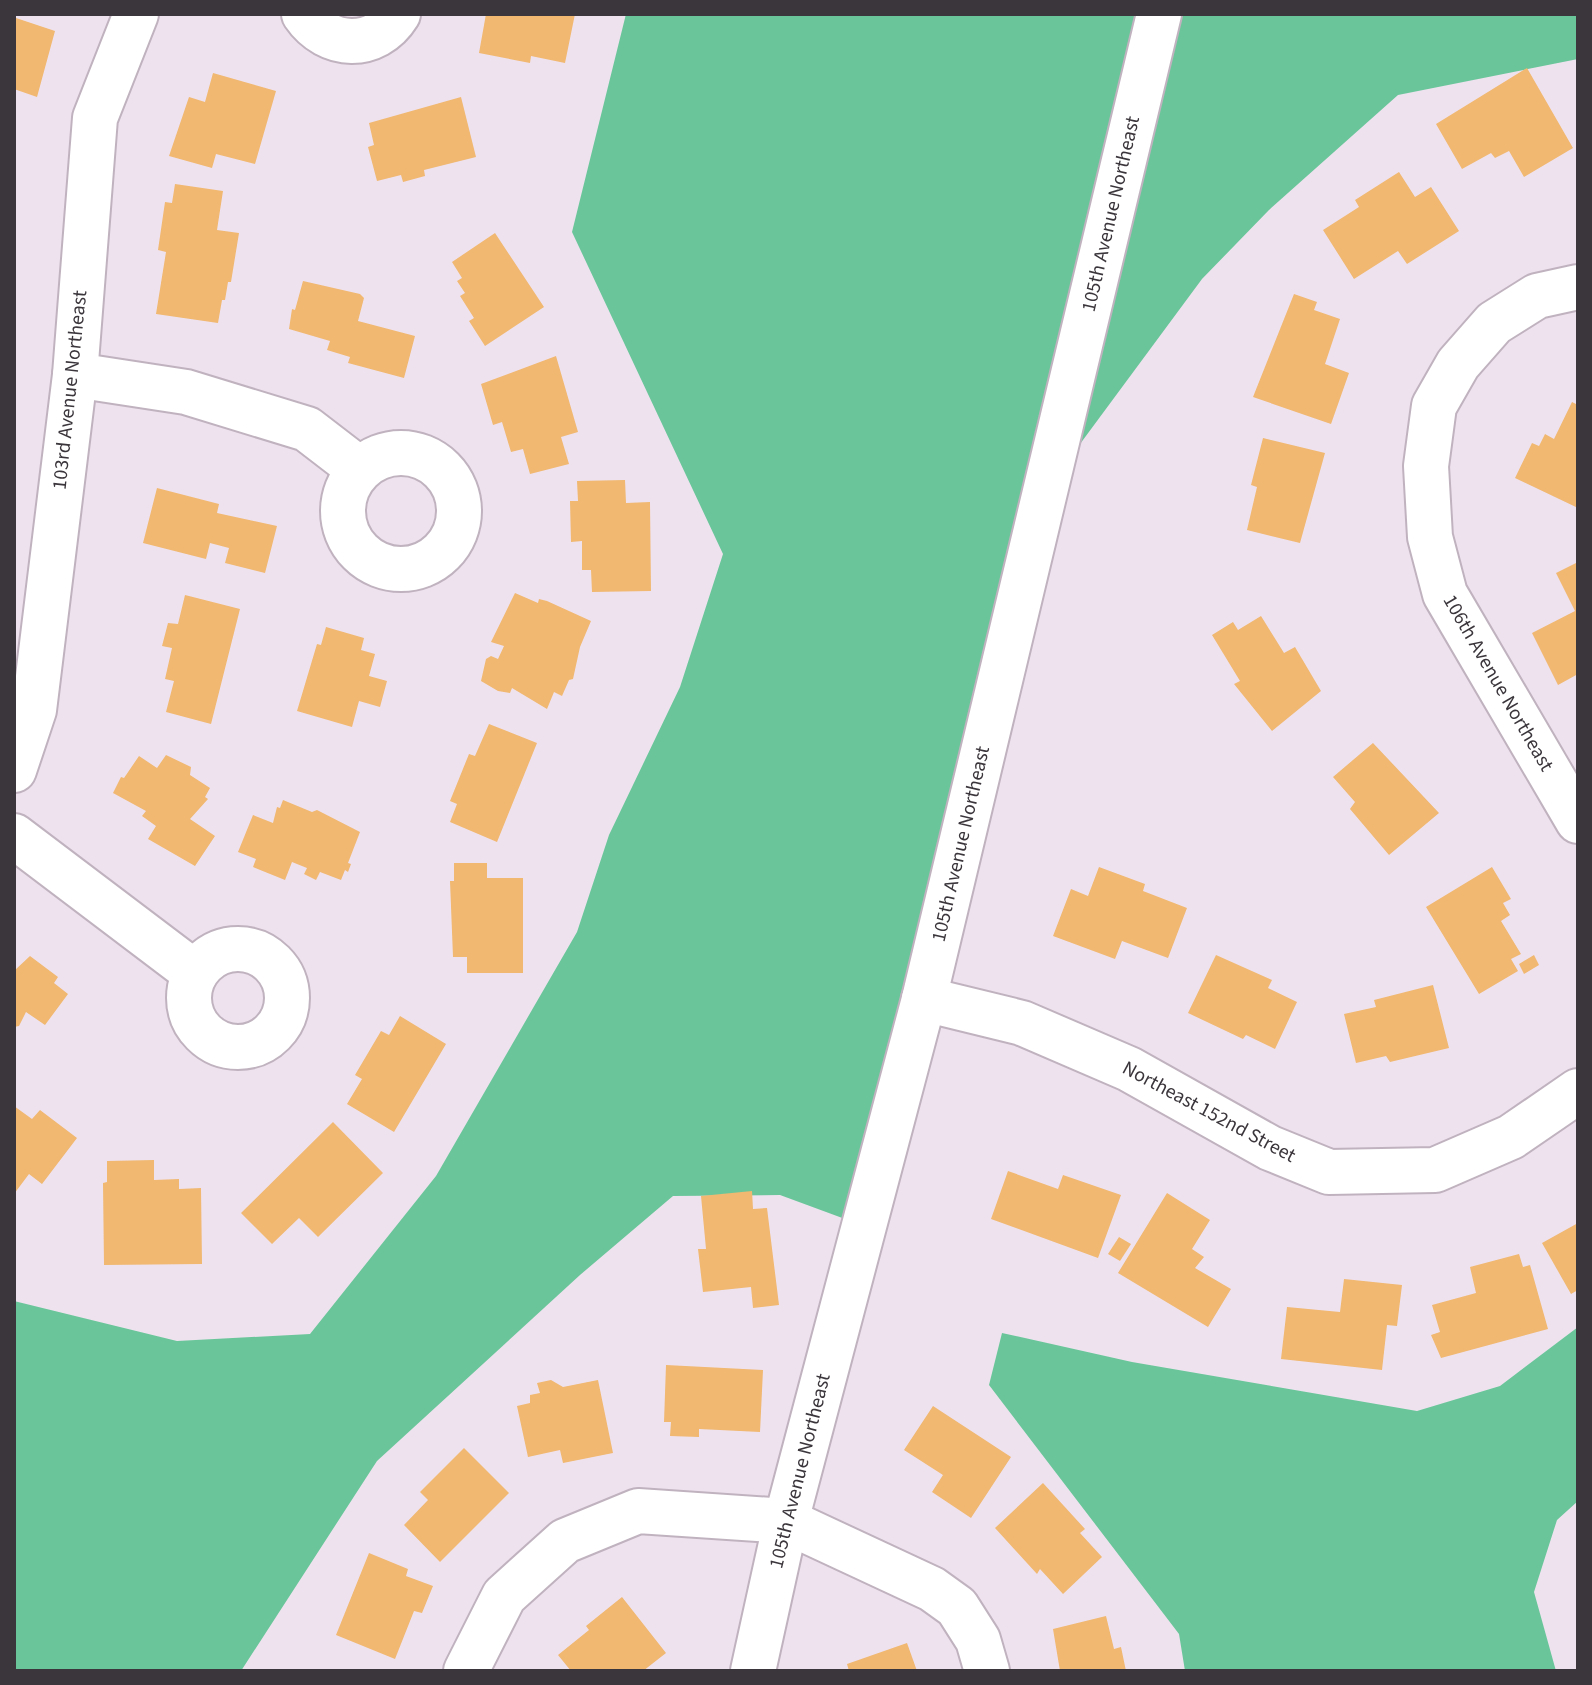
<svg xmlns="http://www.w3.org/2000/svg" width="1592" height="1685" font-family="'Source Sans 3',sans-serif">
  <style>
    .forest { fill: #6ac69a }
    .building { fill: #f0b870 }
    .lines { fill: none; stroke-linecap: round; stroke-linejoin: round }
    .minor-casing { stroke: #c0b3bf; stroke-width: 48 }
    .minor { stroke: #fff; stroke-width: 44 }
    .labels { text-anchor: middle; dominant-baseline: central; stroke-width: 6; stroke-linejoin: round; paint-order: stroke }
    .street-label { font-size: 20px; fill: #3b363b; stroke: #fff }
  </style>
  <rect width="100%" height="100%" fill="#efe2ef"/>
  <g class="forest">
    <path d="M626 14H1578V59L1398 95 1269 210 1202 279 1046 490 864 1226 780 1195 673 1196 580 1275 377 1461 241 1671H14V1301L177 1341 310 1334 436 1176 577 932 609 835 680 687 723 554 572 232Z"/>
    <path d="M1578 1327V1501L1557 1520 1534 1592 1556 1671H1185L1179 1634 989 1385 1002 1333 1132 1362 1417 1411 1500 1386Z"/>
  </g>
  <g class="building">
    <path d="M486 14H575L565 63 531 56 530 63 479 53Z"/>
    <path d="M16 18 55 31 37 97 14 89Z"/>
    <path d="M1527 68 1573 148 1524 177 1509 151 1495 158 1491 153 1462 169 1436 124Z"/>
    <path d="M213 73 276 91 255 164 216 154 212 168 169 156 189 97 205 102Z"/>
    <path d="M461 97 476 157 424 170 425 176 403 182 401 175 377 181 368 147 374 145 369 123Z"/>
    <path d="M1399 172 1415 197 1431 187 1459 231 1407 264 1398 251 1354 279 1323 230 1359 207 1355 200Z"/>
    <path d="M175 184 223 191 217 230 239 233 231 282H228L225 300H222L218 323 156 314 166 252 158 250 165 202 172 203Z"/>
    <path d="M495 233 544 307 485 346 469 321 474 318 460 296 465 293 457 281 462 278 452 262Z"/>
    <path d="M303 281 360 294 364 298 358 321 415 336 404 378 348 363 350 357 327 350 330 341 289 329 292 309 295 310Z"/>
    <path d="M1294 294 1317 302 1314 310 1340 319 1325 364 1349 373 1331 424 1253 397Z"/>
    <path d="M556 356 578 432 561 437 569 464 530 474 523 449 511 452 502 422 493 425 481 384Z"/>
    <path d="M1572 402 1578 405V508L1515 478 1532 443 1539 446 1545 434 1554 439Z"/>
    <path d="M1263 438 1325 453 1300 543 1247 530 1257 487 1251 485Z"/>
    <path d="M625 480 626 503 650 502 651 591 592 592 591 570H582V541L571 542 570 501H578L577 481Z"/>
    <path d="M157 488 219 504 217 513 277 526 265 573 225 563 229 548 210 543 206 559 143 543Z"/>
    <path d="M1578 562V674L1558 685 1532 633 1575 611 1556 573Z"/>
    <path d="M515 593 538 603 539 599 547 601 591 621 580 647 573 679 569 680 562 696 554 692 547 709 512 688 510 693 498 691 481 681 486 659 491 656 498 659 504 646 491 642Z"/>
    <path d="M185 595 240 609 211 724 166 712 174 681 165 679 172 648 162 646 168 623 178 624Z"/>
    <path d="M1261 616 1284 653 1295 647 1321 691 1272 731 1234 684 1240 681 1212 635 1233 622 1238 630Z"/>
    <path d="M326 627 364 638 361 650 375 654 369 676 387 681 380 707 359 701 352 727 297 711 317 644 321 645Z"/>
    <path d="M489 724 537 743 497 842 450 822 457 804 450 801 469 754 475 756Z"/>
    <path d="M1373 743 1439 813 1389 855 1350 809 1355 802 1333 777Z"/>
    <path d="M166 755 191 767 190 775 210 788 205 797 208 799 190 819 215 836 195 866 148 839 156 826 142 816 146 811 113 793 121 777 124 778 139 756 157 768Z"/>
    <path d="M283 800 312 812 317 810 360 832 348 863 351 864 348 872 345 870 341 880 320 872 316 880 304 874 307 868 292 862 285 880 253 867 256 859 238 852 253 815 273 823 277 807 280 808Z"/>
    <path d="M454 863H487V878H523V973H467V957H453L450 881H454Z"/>
    <path d="M1099 867 1145 884 1143 891 1187 908 1168 958 1122 941 1115 959 1053 936 1071 889 1088 896Z"/>
    <path d="M1492 867 1511 899 1503 903 1510 915 1501 921 1521 954 1511 959 1518 971 1479 994 1426 907Z"/>
    <path d="M1216 955 1272 980 1268 988 1297 1002 1275 1049 1246 1035 1243 1039 1188 1013Z"/>
    <path d="M1534 955 1539 965 1524 974 1519 964Z"/>
    <path d="M30 956 58 977 54 983 68 994 45 1025 26 1012 19 1026 14 1027V971Z"/>
    <path d="M1433 985 1449 1048 1390 1062 1386 1056 1356 1063 1344 1014 1376 1007 1374 1000Z"/>
    <path d="M400 1016 446 1044 394 1132 347 1104 362 1079 355 1075 381 1031 389 1035Z"/>
    <path d="M14 1106 32 1119 40 1110 77 1138 42 1184 29 1174 14 1194Z"/>
    <path d="M333 1122 383 1173 318 1237 299 1218 272 1244 241 1213Z"/>
    <path d="M154 1160V1180L179 1179V1189L201 1188 202 1264 104 1265 103 1183 107 1182V1161Z"/>
    <path d="M1008 1171 1058 1189 1063 1175 1121 1195 1098 1258 991 1219Z"/>
    <path d="M752 1191 753 1209 767 1208 779 1305 753 1308 751 1287 703 1292 698 1249H706L701 1196Z"/>
    <path d="M1167 1193 1210 1220 1192 1249 1204 1257 1195 1268 1231 1289 1208 1327 1118 1273Z"/>
    <path d="M1578 1223V1290L1571 1294 1542 1243Z"/>
    <path d="M1119 1237 1131 1244 1120 1261 1108 1254Z"/>
    <path d="M1519 1254 1523 1267 1530 1265 1548 1329 1441 1358 1431 1335 1440 1332 1432 1305 1476 1293 1470 1267Z"/>
    <path d="M1344 1279 1402 1285 1397 1326 1387 1325 1382 1370 1281 1359 1287 1307 1340 1312Z"/>
    <path d="M666 1365 763 1370 760 1432 699 1429V1437L670 1436 671 1422H664Z"/>
    <path d="M551 1380 563 1387 598 1380 613 1453 563 1463 560 1450 528 1457 517 1406 530 1403V1395L540 1393 537 1383Z"/>
    <path d="M933 1406 1011 1457 971 1518 932 1492 943 1475 904 1450Z"/>
    <path d="M464 1448 509 1493 440 1562 404 1525 428 1500 420 1492Z"/>
    <path d="M1043 1483 1085 1529 1080 1533 1102 1557 1063 1594 1040 1569 1037 1574 995 1528Z"/>
    <path d="M369 1553 408 1569 406 1576 433 1586 422 1613 414 1611 395 1659 336 1635Z"/>
    <path d="M622 1597 666 1653 643 1671H571L558 1655 589 1630 586 1626Z"/>
    <path d="M1106 1616 1114 1649 1121 1647 1126 1671H1060L1053 1629Z"/>
    <path d="M907 1643 917 1671H849L847 1664Z"/>
  </g>
  <g class="lines">
    <defs>
      <g id="minor">
        <path d="M304 14C328 49 375 51 398 14"/>
        <path d="M1578 287 1537 296 1494 323 1458 364 1434 406 1426 466 1430 537 1445 594 1578 821"/>
        <path d="M75 375 186 392 307 429 359 469"/>
        <circle cx="401" cy="511" r="58"/>
        <path d="M14 770 34 710 75 375 95 118 136 14"/>
        <path d="M14 836 195 973"/>
        <circle cx="238" cy="998" r="49"/>
        <path d="M924 999 1022 1023 1129 1069 1270 1148 1329 1172 1435 1170 1511 1137 1578 1091"/>
        <path d="M466 1671 504 1596 565 1541 638 1511 786 1521 932 1589 957 1607 978 1640 987 1671"/>
        <path d="M753 1671 786 1521 924 999 1159 14"/>
      </g>
    </defs>
    <use href="#minor" class="minor-casing"/>
    <use href="#minor" class="minor"/>
  </g>
  <g class="labels">
    <g class="street-label">
      <text transform="translate(1111 214) rotate(-77)">105th Avenue Northeast</text>
      <text transform="translate(70 390) rotate(-84)">103rd Avenue Northeast</text>
      <text transform="translate(1498 683) rotate(60)">106th Avenue Northeast</text>
      <text transform="translate(961 844) rotate(-77)">105th Avenue Northeast</text>
      <text transform="translate(1209 1112) rotate(28)">Northeast 152nd Street</text>
      <text transform="translate(800 1471) rotate(-76)">105th Avenue Northeast</text>
    </g>
  </g>
  <rect width="1592" height="1685" fill="none" stroke="#3b363b" stroke-width="32"/>
</svg>
